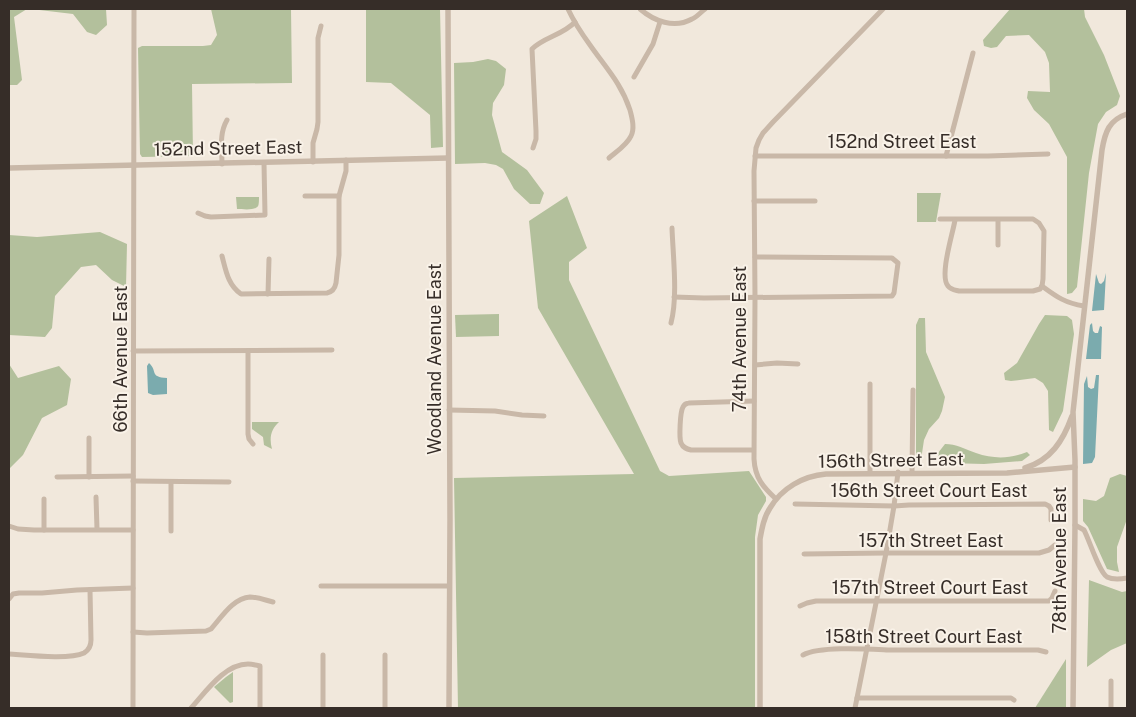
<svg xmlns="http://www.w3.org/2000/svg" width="1136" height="717" font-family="'Public Sans',sans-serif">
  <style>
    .green { fill: #b3c09c }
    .water { fill: #7babae }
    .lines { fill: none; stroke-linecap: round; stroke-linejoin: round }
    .minor { stroke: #c9b8a8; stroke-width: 5 }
    .tertiary { stroke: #c9b8a8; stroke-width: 5.5 }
    .labels { text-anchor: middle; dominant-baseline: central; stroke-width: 4; stroke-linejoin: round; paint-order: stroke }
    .street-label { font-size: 18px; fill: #362d28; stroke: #f9f2e8 }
  </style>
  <rect width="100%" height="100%" fill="#f1e8dc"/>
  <g class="green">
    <path d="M9 9H27L14 17 22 80 17 85H9Z"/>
    <path d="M31 9H106L107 25 96 35 87 32 73 14Z"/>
    <path d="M211 9H291L292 83 192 84 193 156 142 157 140 154 138 48 142 46H203L211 45 217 35Z"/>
    <path d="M366 9H440L443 147 431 148 430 115 391 83 366 82Z"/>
    <path d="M1010 9H1084L1085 17 1104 55 1120 96 1117 105 1106 112 1098 124 1089 173 1077 287 1072 293 1067 294V157L1049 124 1034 110 1027 98 1028 91 1050 92 1049 63 1045 52 1029 35 1006 36 997 47 991 48 984 46 983 40Z"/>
    <path d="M488 59 496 61 506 69 504 85 493 103 492 115 502 152 527 170 544 193 540 204H530L514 189 503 169 496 165 485 163 455 164 454 63 473 62Z"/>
    <path d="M917 193H941L936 222H917Z"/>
    <path d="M567 196 587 248 569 262V280L660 471 669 476 749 471 766 497V501L758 515 755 537V708H458L454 478 634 474 538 308 529 221Z"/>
    <path d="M236 197H259C259 199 259 205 258 206 255 211 242 209 237 209Z"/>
    <path d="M100 232 127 244 126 287 112 280 96 265 81 267 55 296 52 328 45 337 9 335V235L37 237Z"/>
    <path d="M499 314V336L456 337 455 315Z"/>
    <path d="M1045 315 1067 316 1072 320 1074 334 1063 411 1053 432 1049 430 1048 391 1043 383 1035 378 1011 381 1005 380 1004 373 1017 363 1039 324Z"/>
    <path d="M919 318H925L926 352 945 397 942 411 939 418 929 429 924 440 921 460 916 459V325Z"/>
    <path d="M9 364 18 378 59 366 71 379 67 405 42 418 23 455 9 469Z"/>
    <path d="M252 422H279C271 429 269 438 272 449L264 445 263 437 252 429Z"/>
    <path d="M945 444C956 444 965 449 976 453 993 459 1010 459 1027 452L1030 455 1022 461 984 464 945 463 939 459 938 453Z"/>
    <path d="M1120 474 1127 476V519L1117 547V562L1119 572 1107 569 1088 527 1083 521V499L1096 501 1104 496 1110 478Z"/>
    <path d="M1089 580 1122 592 1127 591V643L1111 650 1087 667Z"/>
    <path d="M1066 659V708H1035Z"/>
    <path d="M233 672V702L230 703 214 687 226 677Z"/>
  </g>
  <g class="water">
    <path d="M1106 273 1104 310 1092 311 1096 274 1099 283 1101 284 1104 281Z"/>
    <path d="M1092 323 1093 331 1095 333H1098L1100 326 1102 327 1101 359H1086L1090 325Z"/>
    <path d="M149 363C158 371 149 377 167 378V394L153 395 148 393 147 366Z"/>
    <path d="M1096 375H1099L1095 457 1092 463 1083 464 1084 384 1087 376 1088 387 1091 389 1094 388Z"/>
  </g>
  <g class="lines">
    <g class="minor">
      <path d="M568 9C574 22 582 34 590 45 606 68 621 83 630 110 632 118 635 128 631 136 627 145 616 152 609 158"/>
      <path d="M640 9C654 21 674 29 692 19 697 17 701 12 705 9"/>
      <path d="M634 77 653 44 660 22"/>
      <path d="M533 148 536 139V131L532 49C544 37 563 35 575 22"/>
      <path d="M755 156H988L1048 154"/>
      <path d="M946 156 973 53"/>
      <path d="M313 162V143L317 129 318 122V38L321 26"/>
      <path d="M222 164C222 148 219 134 227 120"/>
      <path d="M305 196H339"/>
      <path d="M754 201H815"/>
      <path d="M198 213 205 216 211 217 265 215 264 163"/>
      <path d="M940 219H1033L1039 223 1044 231 1043 279 1042 286"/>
      <path d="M955 220C953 233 939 276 948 286 951 290 955 290 959 291H1033L1040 289 1042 286"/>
      <path d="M998 245V220"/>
      <path d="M222 256C226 271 228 285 241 294L327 293C332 292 335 288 336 283L339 255V196L346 171V160"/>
      <path d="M1042 286C1057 297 1065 303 1084 306"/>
      <path d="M268 294 269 259"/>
      <path d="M674 297 704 298 892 296 894 293 898 263 892 258 755 257"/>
      <path d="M671 323C678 297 673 256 672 228"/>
      <path d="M133 351 332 350"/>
      <path d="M248 351V434L249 439 253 444"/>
      <path d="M755 365 777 363 798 364"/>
      <path d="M870 384V473"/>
      <path d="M449 410 495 411 522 415 544 416"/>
      <path d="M89 438V477"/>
      <path d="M753 450H691C687 449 683 448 681 443 679 438 680 412 683 407 685 403 686 404 689 403L754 401"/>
      <path d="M912 473 913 390"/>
      <path d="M57 477 133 476"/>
      <path d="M133 481 229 482"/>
      <path d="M96 497 97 529"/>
      <path d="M44 499V530"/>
      <path d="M776 499C763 487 755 478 754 459L755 298 754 171 756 148 759 140 763 133 773 122 883 9"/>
      <path d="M795 504 894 506 909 505 1045 504 1049 506 1051 509V520"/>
      <path d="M1075 525 1084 530C1089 539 1099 572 1107 577 1113 580 1121 579 1127 578"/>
      <path d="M9 526 18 529 34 530H133"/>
      <path d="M171 531V482"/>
      <path d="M804 554 886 553H1039L1049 550 1055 545"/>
      <path d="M321 586H448"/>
      <path d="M9 599 13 594 19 593H42L77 590 133 588"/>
      <path d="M800 606 807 603 816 601H1049L1052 598 1055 591"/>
      <path d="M133 632 147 633 206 631 211 629C221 618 233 598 250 597 257 597 265 600 273 602"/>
      <path d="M9 654C26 655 69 660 84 653 89 650 91 645 91 640L90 590"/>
      <path d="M385 655V708"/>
      <path d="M803 655C820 646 867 649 888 650 932 650 976 650 1020 650H1038L1046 652"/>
      <path d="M1111 681V708"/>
      <path d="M857 698H1011L1014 700"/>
      <path d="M133 708 134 9"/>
      <path d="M191 708C205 693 224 664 248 664 252 664 256 665 260 666V708"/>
      <path d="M323 708V655"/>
      <path d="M855 708 886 553 894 506 898 472"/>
    </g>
    <g class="tertiary">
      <path d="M448 9 450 520 449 708"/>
      <path d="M9 168 448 158"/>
      <path d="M1025 468C1051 460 1063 441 1072 416"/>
      <path d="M760 708V539C762 528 764 517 770 508 782 488 803 476 826 474L1007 473 1075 467"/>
      <path d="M1073 708 1075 525V460L1073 412 1102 150C1105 132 1109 120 1127 114"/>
    </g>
  </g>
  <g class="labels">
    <g class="street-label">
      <text x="902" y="141">152nd Street East</text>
      <text transform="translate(228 148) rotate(-1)">152nd Street East</text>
      <text transform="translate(739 339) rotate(-90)">74th Avenue East</text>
      <text transform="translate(120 359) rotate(-90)">66th Avenue East</text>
      <text transform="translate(434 359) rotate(-90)">Woodland Avenue East</text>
      <text transform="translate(891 460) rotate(-1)">156th Street East</text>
      <text x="929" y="490">156th Street Court East</text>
      <text x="931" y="540">157th Street East</text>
      <text transform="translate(1059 560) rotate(-90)">78th Avenue East</text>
      <text x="930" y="587">157th Street Court East</text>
      <text x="924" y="636">158th Street Court East</text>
    </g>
  </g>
  <rect width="1136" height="717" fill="none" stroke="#362d28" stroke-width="20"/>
</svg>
